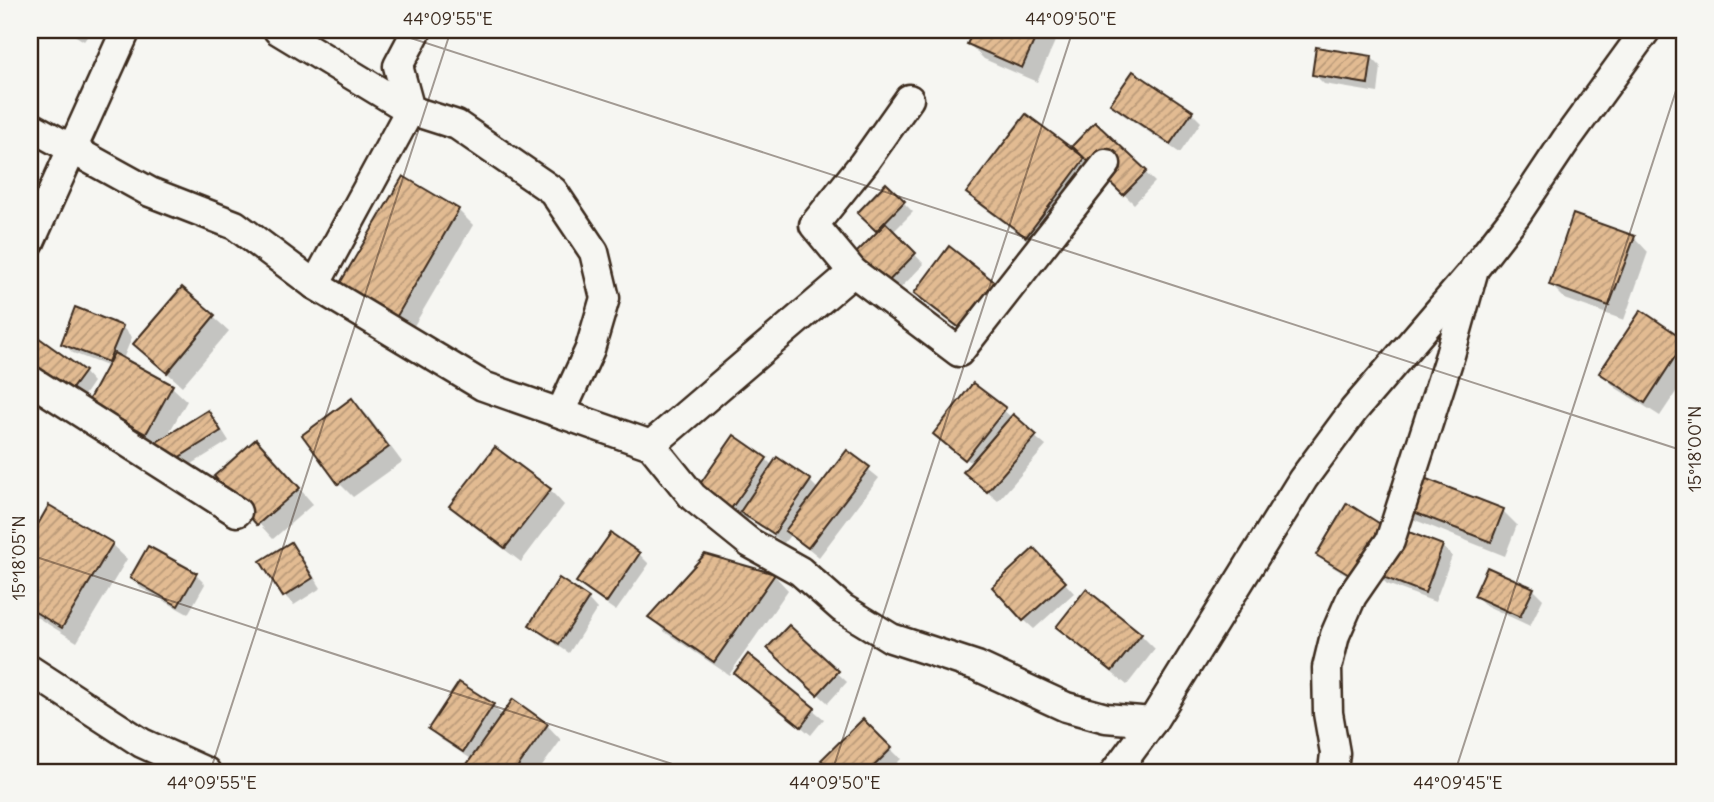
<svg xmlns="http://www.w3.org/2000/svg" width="1714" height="802" font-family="Delius,sans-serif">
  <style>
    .shadow { fill: #0003 }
    .building { fill: url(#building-hatch); stroke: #3b2a1e; stroke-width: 2 }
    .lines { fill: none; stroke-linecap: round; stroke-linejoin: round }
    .street-casing { stroke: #3b2a1e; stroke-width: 33 }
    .street { stroke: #f6f6f2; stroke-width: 28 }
    .ticks { fill: none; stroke: #3b2a1e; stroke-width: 2; stroke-opacity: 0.45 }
    .neatline { fill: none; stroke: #3b2a1e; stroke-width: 2.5 }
    .ticks-label { font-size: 18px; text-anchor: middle; fill: #3b2a1e }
  </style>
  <defs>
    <pattern id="building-hatch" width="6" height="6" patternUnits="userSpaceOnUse" patternTransform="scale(1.75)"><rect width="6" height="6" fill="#e2bb92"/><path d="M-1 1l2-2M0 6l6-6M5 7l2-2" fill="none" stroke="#b89877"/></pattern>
  </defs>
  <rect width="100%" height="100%" fill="#f6f6f2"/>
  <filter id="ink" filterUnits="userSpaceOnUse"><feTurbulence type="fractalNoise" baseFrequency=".0143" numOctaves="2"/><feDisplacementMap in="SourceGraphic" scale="14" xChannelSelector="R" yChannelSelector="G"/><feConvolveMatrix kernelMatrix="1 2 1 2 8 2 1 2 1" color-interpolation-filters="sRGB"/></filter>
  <g filter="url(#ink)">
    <g class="shadow">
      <path d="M66 30H92L84 41Z"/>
      <path d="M976 30H1060L1037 82 984 59 969 44Z"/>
      <path d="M1372 58 1381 67 1378 93 1324 84 1314 74Z"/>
      <path d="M1112 104 1192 113 1201 122 1180 153 1122 114Z"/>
      <path d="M1026 116 1086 161 1095 124 1155 182 1134 204 1100 171 1041 250 983 207 969 193Z"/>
      <path d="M403 178 458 210 473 225 408 336 353 304Z"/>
      <path d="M886 185 913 212 893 232 924 264 886 303 879 232 860 213Z"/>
      <path d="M1634 237 1648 252 1624 320 1565 299 1551 285Z"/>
      <path d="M950 249 976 342 930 307 916 292Z"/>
      <path d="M182 289 229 331 182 386 135 344Z"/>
      <path d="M1641 313 1684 341V380L1660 416 1616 388 1601 373Z"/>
      <path d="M122 327 132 337 123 359 172 387 187 401 166 438 208 412 217 422 229 441 179 472 104 415 90 401 109 367 73 353 63 343Z"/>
      <path d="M35 337 84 372 93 382 76 407 30 374V345Z"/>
      <path d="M973 385 1046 446 998 501 975 482 973 464 935 434Z"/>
      <path d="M352 400 367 415 402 462 353 497 339 483Z"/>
      <path d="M847 452 879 478 819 557 791 534 784 543 749 518 732 543 701 521 686 507 766 459 773 466 810 481 819 490Z"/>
      <path d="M271 456 313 504 273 539 216 476Z"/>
      <path d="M550 490 564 505 521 562 466 520 452 506Z"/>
      <path d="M1400 506 1503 511 1517 525 1505 556 1415 520Z"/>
      <path d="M50 507 112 545 127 559 77 642 30 613V541Z"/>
      <path d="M1381 526 1442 546 1452 556 1435 602 1387 584 1377 574 1362 585 1328 564 1318 555Z"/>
      <path d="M611 535 639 554 649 564 616 611 588 592 578 582Z"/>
      <path d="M290 544 300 554 321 588 294 605 284 595Z"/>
      <path d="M1044 560 1074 593 1034 629 1024 620Z"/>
      <path d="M196 575 205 584 188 614 141 588 132 578Z"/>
      <path d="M774 575 788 590 729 675 665 632 651 617Z"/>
      <path d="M1533 589 1543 599 1530 626 1485 605 1476 596Z"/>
      <path d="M588 599 597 609 569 653 541 634 531 624Z"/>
      <path d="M789 627 847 682 828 703 779 658Z"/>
      <path d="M1058 627 1141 635 1155 649 1127 685 1073 641Z"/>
      <path d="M748 657 824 719 811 735 736 673Z"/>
      <path d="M493 706 503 716 547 725 561 740 538 772H473L468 767 473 760 440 739 430 729Z"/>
      <path d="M863 722 901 759 888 772H836L824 760Z"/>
    </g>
    <g class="building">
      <path d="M974 30H1039L1022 68 967 44Z"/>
      <path d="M1316 47 1372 56 1368 84 1312 75Z"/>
      <path d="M1133 71 1193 111 1170 144 1110 104Z"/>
      <path d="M1026 114 1085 158 1026 237 966 193Z"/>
      <path d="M1095 122 1147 171 1123 195 1072 146Z"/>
      <path d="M403 176 459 209 393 323 336 290Z"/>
      <path d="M886 183 905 201 876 231 857 213Z"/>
      <path d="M1573 214 1635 236 1609 306 1549 285Z"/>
      <path d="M886 223 916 253 875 295 844 265Z"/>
      <path d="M949 246 996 283 961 329 914 293Z"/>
      <path d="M182 287 215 315 167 373 133 344Z"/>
      <path d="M75 307 123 326 108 362 61 344Z"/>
      <path d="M1641 310 1684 339V343L1645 403 1599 373Z"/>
      <path d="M35 335 85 371 65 398 30 373V342Z"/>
      <path d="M114 353 173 385 146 434 88 401Z"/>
      <path d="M973 383 1006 408 965 460 933 434Z"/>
      <path d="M352 398 389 447 338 484 302 435Z"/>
      <path d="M208 410 221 431 168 464 155 443Z"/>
      <path d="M1013 414 1037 435 987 492 963 472Z"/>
      <path d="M734 435 767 458 716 530 684 507Z"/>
      <path d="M256 439 300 488 257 525 214 476Z"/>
      <path d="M495 447 551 489 505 548 449 506Z"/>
      <path d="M847 450 870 467 808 548 785 531Z"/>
      <path d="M777 457 811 480 774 534 740 512Z"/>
      <path d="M1411 473 1504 509 1491 542 1398 506Z"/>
      <path d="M1347 503 1382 525 1351 576 1316 555Z"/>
      <path d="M49 505 113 543 62 628 30 609V538Z"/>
      <path d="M1393 526 1443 545 1425 593 1375 574Z"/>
      <path d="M611 533 640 553 606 603 576 582Z"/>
      <path d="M291 542 313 578 283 597 260 561Z"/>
      <path d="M148 546 197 573 178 606 130 578Z"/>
      <path d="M1034 548 1066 582 1023 621 992 587Z"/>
      <path d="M705 554 775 574 714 662 648 617Z"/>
      <path d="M1487 567 1534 588 1520 617 1474 596Z"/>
      <path d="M559 578 589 598 559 644 529 625Z"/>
      <path d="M1086 589 1142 634 1112 671 1056 627Z"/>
      <path d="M789 625 839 671 817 695 767 648Z"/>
      <path d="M748 654 815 708 801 727 734 673Z"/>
      <path d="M459 682 494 704 463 752 428 729Z"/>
      <path d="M513 699 548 724 514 772H473L465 767Z"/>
      <path d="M863 719 892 748 868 772H833L821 760Z"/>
    </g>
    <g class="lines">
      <defs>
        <g id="street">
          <path d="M278 30 410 110 457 125 553 191 594 252 605 298 590 349 561 412"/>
          <path d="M909 99 863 164 814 225 853 272 959 352 1106 164"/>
          <path d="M30 126 150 192 235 225 315 285 483 386 651 445 693 497 750 543 800 571 842 608 891 638 977 666 1066 707 1106 718 1152 722"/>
          <path d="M30 242 126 30"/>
          <path d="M315 285 410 110 398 66 417 30"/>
          <path d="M30 380 237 512"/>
          <path d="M651 445 853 272"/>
          <path d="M30 670 142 743 206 772"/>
          <path d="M1115 772 1152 722 1303 479 1354 410 1468 277"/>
          <path d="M1333 772 1335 753 1328 713 1327 668 1335 635 1352 596 1390 541 1450 355 1474 269 1516 215 1566 140 1646 30"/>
        </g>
      </defs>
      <use href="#street" class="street-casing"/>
      <use href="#street" class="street"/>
    </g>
  </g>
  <path class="ticks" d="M386 30 1684 451M30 555 697 772M210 772 451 30M832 772 1073 30M1455 772 1684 66"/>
  <rect width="1714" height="802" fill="none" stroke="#f6f6f2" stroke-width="77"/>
  <rect x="38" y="38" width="1638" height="726" class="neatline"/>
  <g class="ticks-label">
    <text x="448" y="25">44°09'55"E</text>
    <text x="1071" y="25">44°09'50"E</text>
    <text transform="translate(1695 449) rotate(-90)" y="6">15°18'00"N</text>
    <text transform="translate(19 558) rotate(-90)" y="6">15°18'05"N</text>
    <text x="212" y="789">44°09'55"E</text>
    <text x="835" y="789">44°09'50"E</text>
    <text x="1458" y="789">44°09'45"E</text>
  </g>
</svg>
